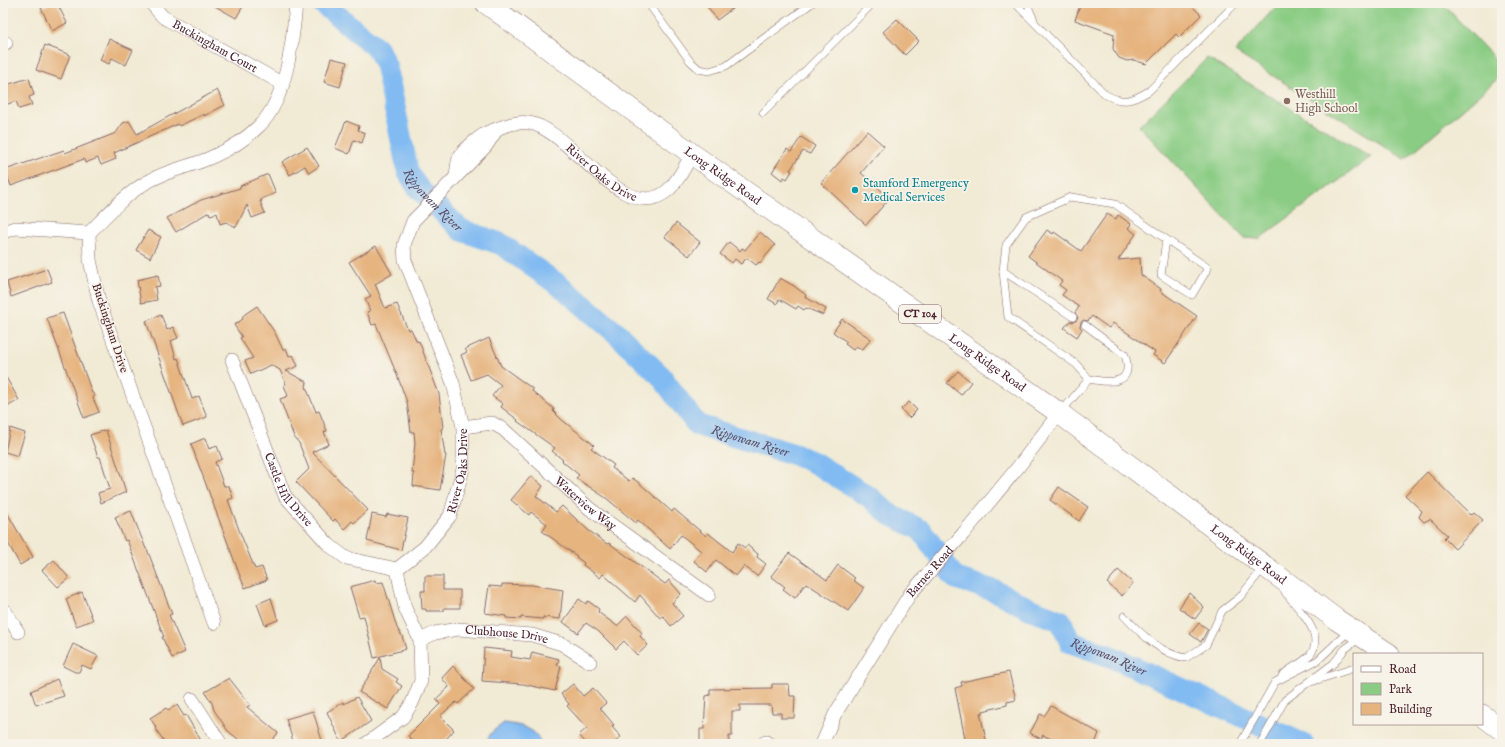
<svg xmlns="http://www.w3.org/2000/svg" width="1505" height="747" font-family="'IM FELL English',serif">
  <style>
    .green { fill: #8acc84; stroke: #6a7658 }
    .water { fill: #82bbf2; stroke: #666d8e }
    .lines { fill: none; stroke-linecap: round; stroke-linejoin: round }
    .river { stroke: #82bbf2; stroke-width: 22 }
    .building { fill: #e6b47f }
    .service-casing { stroke: #846666; stroke-width: 8 }
    .minor-casing { stroke: #846666; stroke-width: 14 }
    .primary-casing { stroke: #846666; stroke-width: 22 }
    .service { stroke: #fff; stroke-width: 7 }
    .minor { stroke: #fff; stroke-width: 13 }
    .primary { stroke: #fff; stroke-width: 21 }
    .education-dot { fill: #8d6e63; stroke: #f7f3e8; stroke-width: 1.5 }
    .culture-dot { fill: #0f9aa8; stroke: #f7f3e8; stroke-width: 1.5 }
    .labels { text-anchor: middle; dominant-baseline: central; stroke-width: 3.5; stroke-linejoin: round; paint-order: stroke }
    .shield { fill: #f7f3e8; stroke: #7e5f64; stroke-width: 1 }
    .shield-label { font-size: 11px; font-weight: bold; fill: #4a1f2b }
    .street-label { font-size: 12px; fill: #4a1f2b; stroke: #f7f3e8 }
    .education-label { font-size: 12px; fill: #785e54; stroke: #f7f3e8; text-anchor: start }
    .culture-label { font-size: 12px; fill: #0d838f; stroke: #f7f3e8; text-anchor: start }
    .water-label { font-size: 13px; font-style: italic; fill: #5b4e67; stroke: #f7f3e8 }
  </style>
  <rect width="100%" height="100%" fill="#f7f3e8"/>
  <filter id="ink" filterUnits="userSpaceOnUse"><feTurbulence type="fractalNoise" baseFrequency=".025" numOctaves="2"/><feDisplacementMap in="SourceGraphic" scale="8" xChannelSelector="R" yChannelSelector="G"/><feConvolveMatrix kernelMatrix="1 2 1 2 8 2 1 2 1" color-interpolation-filters="sRGB"/></filter>
  <filter id="wash" filterUnits="userSpaceOnUse"><feTurbulence type="fractalNoise" baseFrequency=".012" numOctaves="4" result="noise"/><feDisplacementMap in="SourceGraphic" scale="16" xChannelSelector="R" yChannelSelector="G"/><feGaussianBlur stdDeviation="0.9" result="paint"/><feColorMatrix in="noise" values="0 0 0 0 0 0 0 0 0 0 0 0 0 0 0 0 0 1.4 0 .05"/><feComposite in="paint" operator="in"/></filter>
  <g filter="url(#wash)">
    <rect width="100%" height="100%" fill="#f1ebd5"/>
    <g class="green">
      <path d="M1279 3H1442L1502 66V75L1405 159 1235 52Z"/>
      <path d="M1207 58 1371 157 1259 239 1244 238 1139 126Z"/>
    </g>
    <path class="water" d="M504 723C519 725 536 727 541 744H484L492 732Z"/>
    <g class="lines">
      <path class="river" id="s1" d="M322 3 378 49 386 66 408 172 418 188 461 230 501 244 563 288 615 332 661 376 697 425 796 455 815 463 871 498 889 514 921 530 955 578 995 591 1028 608 1061 621 1070 642 1110 656 1303 744"/>
    </g>
    <g id="blocks">
      <g class="building">
        <path d="M51 3H57L67 23 52 31 41 8Z"/>
        <path d="M210 3H245L236 18Z"/>
        <path d="M705 3H740L717 20Z"/>
        <path d="M1081 3H1189L1201 15 1179 37 1176 34 1146 64 1134 60 1127 61 1119 58 1113 49 1114 34 1075 20Z"/>
        <path d="M897 19 919 41 905 55 883 32Z"/>
        <path d="M109 39 133 50 126 65 112 58 109 64 100 60Z"/>
        <path d="M45 45 70 55 61 79 36 70Z"/>
        <path d="M331 58 347 62 340 87 324 82Z"/>
        <path d="M29 78 34 95 29 97 32 105 19 109 16 101 5 105 3 86Z"/>
        <path d="M217 90 225 105 204 116V114L179 126 178 124 114 153 116 159 101 165 98 158 85 163 84 159 11 186 5 170 64 150 65 153 116 133 123 123 129 121 137 134Z"/>
        <path d="M346 121 359 126 358 130 365 133 362 143 354 140 349 154 335 148Z"/>
        <path d="M867 131 884 146 861 173 890 198 866 225 821 183Z"/>
        <path d="M801 137 815 146 810 154 803 151 790 170 792 171 787 179 784 177 782 180 772 172 787 149 791 152Z"/>
        <path d="M307 147 319 166 309 173 305 166 290 175 282 162Z"/>
        <path d="M268 174 276 193 261 199 262 201H260L265 213 252 218 247 205 236 227 226 222 220 224 217 213 210 215 209 212 176 232 167 218 201 200 240 188V186Z"/>
        <path d="M1107 214 1116 219 1118 215 1131 224 1128 228 1136 234 1118 260 1140 258 1141 275 1161 289 1160 291 1197 316 1165 363 1153 355 1155 352 1113 323 1109 328 1092 316 1088 321 1083 320 1081 322 1080 327 1082 329 1077 337 1064 328 1070 321 1073 322 1077 320 1078 317 1075 313 1079 307 1062 295 1066 290 1059 285 1062 281 1028 256 1047 230 1053 234 1054 232 1081 251Z"/>
        <path d="M676 223 700 242 689 256 665 237Z"/>
        <path d="M148 230 161 237 150 258 136 250Z"/>
        <path d="M760 232 775 245 760 263 759 262 756 265 747 258 741 264 735 259 732 263 720 254 729 242 740 251 742 248 745 250Z"/>
        <path d="M376 246 392 274 375 284 385 308 397 304 408 330 411 329 417 342 419 341 439 394 443 428 441 429 445 455H446L440 490 413 486 414 473H412L415 443 414 432H411L407 402 397 375 376 324 372 325 367 312 370 311 365 299 371 296 349 262Z"/>
        <path d="M47 269 52 282 11 297 7 282Z"/>
        <path d="M158 275 160 286 155 287 157 300 141 303 137 280Z"/>
        <path d="M780 278 794 286 806 295 805 297 826 309 823 315 806 308 804 310 798 306 796 309 779 299 777 304 768 299Z"/>
        <path d="M257 306 275 333 283 350 286 348 289 356 293 355 298 366 286 371 307 382 306 387 316 412 319 411 327 431 324 432 329 444 312 452 368 510 354 523 352 521 344 529 335 519 333 521 296 482 309 469 299 443 294 437 280 399 288 396 284 385 286 384 280 370 271 365 251 374 245 361 253 358 240 338 242 337 234 325 243 319 242 317 245 314Z"/>
        <path d="M63 313 92 393 95 395 93 398 99 412 84 418 47 318Z"/>
        <path d="M161 315 167 330 173 327 178 338 171 341 176 359 178 358 192 399 199 396 207 417 183 426 146 321Z"/>
        <path d="M842 319 871 339 862 350 856 346 853 350 845 344 847 342 833 332Z"/>
        <path d="M489 338 501 366 533 389 532 391 554 409 553 411 562 420 594 445 591 448 614 465 612 468 629 481 632 478 638 482 672 512 674 509 706 536 708 533 732 552 738 543 745 548 747 545 758 554 757 557 766 564 757 576 744 566 736 576 716 560 707 572 694 561 701 551 681 535 670 549 638 520 636 523 606 498 576 478 579 475 562 461 563 460 552 451 555 448 517 421 518 420 501 407 503 404 492 396 501 385 487 374 471 380 461 355 467 352 465 349Z"/>
        <path d="M958 371 971 382 961 395 947 383Z"/>
        <path d="M3 372 19 400 3 409Z"/>
        <path d="M909 402 917 410 909 418 901 409Z"/>
        <path d="M10 428 25 433 18 456 5 452Z"/>
        <path d="M106 430 126 492 101 503 98 493 110 489 100 457H98L90 435Z"/>
        <path d="M205 438 209 449 217 446 222 459 215 462 224 486H229L233 498 228 500 241 535 255 569 262 567 267 580 245 588 240 576 191 444Z"/>
        <path d="M1427 472 1471 515 1474 512 1483 520 1455 549 1444 538 1447 535 1430 519 1424 522 1419 517 1422 511 1405 495Z"/>
        <path d="M531 476 543 486 536 496 556 512 562 506 588 530 607 544 609 543 665 584 669 580 681 594 672 603 683 616 671 626 663 616 660 618 640 595 635 602 603 574 600 578 594 573 583 565 584 563 576 557 577 556 542 531 547 524 531 512 529 515 511 500Z"/>
        <path d="M1059 487 1088 507 1079 521 1050 500Z"/>
        <path d="M3 506 33 557 20 565 3 534Z"/>
        <path d="M131 511 146 549H147L172 614 169 615 185 652 172 658 162 637H164L127 540 125 541 115 517Z"/>
        <path d="M372 514 386 517 387 514 408 518 401 550 367 541Z"/>
        <path d="M789 553 827 580 838 565 855 578 853 580 864 588 848 611 806 583 795 598 783 589 785 587 771 576Z"/>
        <path d="M54 560 69 578 58 587 42 570Z"/>
        <path d="M1118 570 1133 583 1122 596 1107 583Z"/>
        <path d="M425 576H443V590H460V608H444V611H426V609H422L421 591H425Z"/>
        <path d="M375 580 376 583 383 582 397 628 402 636 406 649 374 658 364 616 359 617 350 587Z"/>
        <path d="M502 584 532 585 563 590 560 619 543 617V619L521 617V619L506 618V616L485 613 489 586 502 587Z"/>
        <path d="M82 592 93 620 76 626 66 599Z"/>
        <path d="M1189 593 1204 607 1195 619 1179 608Z"/>
        <path d="M271 598 278 620 265 625 257 604Z"/>
        <path d="M579 599 586 604 588 601 599 609 598 612 617 626 627 616 642 633 640 636 648 645 637 655 624 641 616 649 598 631 586 623 578 633 563 622Z"/>
        <path d="M1199 623 1208 629 1201 642 1190 634Z"/>
        <path d="M73 644 98 656 91 669 82 665 79 672H75L63 666Z"/>
        <path d="M484 648 512 651 511 657 530 660 532 652 559 659 557 665 561 666 555 691 523 684 482 681Z"/>
        <path d="M380 658 382 669 398 679 396 682 402 686 388 709 359 692Z"/>
        <path d="M453 666 474 689 458 704 456 702 440 716 454 730 442 744H417L408 736 440 704 436 699 449 687 442 678Z"/>
        <path d="M1009 672 1016 700 1007 702V705L983 711V713H980L987 744H966L955 688 962 686 961 682Z"/>
        <path d="M229 678 250 705 247 707 278 733 269 744H244L228 731 214 710 212 703 205 692Z"/>
        <path d="M57 679 64 696 36 705 31 691Z"/>
        <path d="M573 684 583 696 593 688 606 703 600 708 614 725 612 727 621 737 613 744H587L579 735 587 728 567 706 569 704 561 694Z"/>
        <path d="M772 684H789L790 696H795L794 718H781V713H772L771 705H740V711H732V736H729V744H700V729H704L706 696 710 695V689L772 688Z"/>
        <path d="M357 697 371 721 341 742 327 712 343 702 344 704Z"/>
        <path d="M177 705 184 716 186 715 203 744H166L155 728 156 727 150 718 166 708 168 710Z"/>
        <path d="M1051 706 1099 733 1095 744H1060L1043 735 1041 739 1030 733 1040 714 1044 716Z"/>
        <path d="M313 711 323 744H294L286 719Z"/>
      </g>
    </g>
  </g>
  <g filter="url(#ink)">
    <use href="#blocks" fill-opacity="0" stroke="#846666" stroke-width="1"/>
    <g class="lines">
      <defs>
        <g id="service">
          <path d="M648 3 690 61 699 69 709 71 726 66 812 3"/>
          <path d="M1015 3 1106 95C1124 104 1132 101 1149 91L1236 3"/>
          <path d="M1029 3V9L1034 20"/>
          <path d="M763 113 873 3"/>
          <path d="M1003 271 1073 317"/>
          <path d="M1085 325 1125 355C1135 386 1109 383 1089 379"/>
          <path d="M1061 412 1089 379 1076 364 1008 317 1003 271 1006 245 1026 217 1071 197 1115 204 1208 268 1192 295 1161 275 1166 240"/>
          <path d="M1124 616C1141 634 1161 654 1186 658L1206 645 1222 611 1240 597 1264 567"/>
          <path d="M1282 676C1290 667 1302 664 1310 655 1327 634 1296 607 1285 592"/>
          <path d="M1311 682 1354 668"/>
          <path d="M759 744 763 740 767 739 774 744"/>
          <path d="M1240 744 1275 682 1318 660 1349 631"/>
          <path d="M1260 744 1285 700 1334 663 1345 649 1360 638"/>
        </g>
        <g id="minor">
          <path id="s2" d="M151 3 163 17 283 84"/>
          <path d="M3 41 6 43"/>
          <path id="s3" d="M456 176C457 170 457 164 459 158 461 151 483 133 491 131 504 126 515 121 529 123 569 128 624 227 667 191 678 182 685 166 692 154"/>
          <path d="M3 232 15 228 89 233"/>
          <path id="s4" d="M232 360 285 496 329 545 346 558 397 569"/>
          <path id="s5" d="M463 427 492 423 503 429 590 509 709 595"/>
          <path d="M3 608 18 632"/>
          <path d="M214 623 99 301 90 260 89 233C108 214 127 192 151 180 171 169 194 166 214 156 230 149 247 138 259 126 287 100 293 39 296 3"/>
          <path id="s6" d="M420 640 435 633 458 629 532 635 562 644 590 662"/>
          <path d="M192 699 221 744"/>
          <path id="s7" d="M366 744 403 717 412 703 421 681 420 640 405 608 397 569 425 547 450 516 463 469V427L453 383 405 260 404 245 413 221 486 146 498 128"/>
          <path id="s8" d="M822 744 835 714 910 594 963 534 1019 466 1059 413"/>
        </g>
        <g id="primary">
          <path id="s9" d="M486 3 692 154 1059 413 1337 620 1389 654"/>
          <path d="M1482 715 1502 730"/>
        </g>
      </defs>
      <use href="#service" class="service-casing"/>
      <use href="#minor" class="minor-casing"/>
      <use href="#primary" class="primary-casing"/>
      <use href="#service" class="service"/>
      <use href="#minor" class="minor"/>
      <use href="#primary" class="primary"/>
    </g>
  </g>
  <circle class="education-dot" cx="1287" cy="101" r="4"/>
  <circle class="culture-dot" cx="855" cy="190" r="4"/>
  <g class="labels">
    <rect class="shield" x="899" y="305" width="42" height="18" rx="3"/>
    <g class="shield-label">
      <text x="920" y="314">CT 104</text>
    </g>
    <g class="street-label">
      <text stroke="none"><textPath href="#s2" startOffset="78">Buckingham Court</textPath></text>
      <text stroke="none"><textPath href="#s3" startOffset="189">River Oaks Drive</textPath></text>
      <text stroke="none"><textPath href="#s9" startOffset="293">Long Ridge Road</textPath></text>
      <text transform="translate(110 328) rotate(72)">Buckingham Drive</text>
      <text stroke="none"><textPath href="#s9" startOffset="617">Long Ridge Road</textPath></text>
      <text stroke="none"><textPath href="#s7" startOffset="324">River Oaks Drive</textPath></text>
      <text stroke="none"><textPath href="#s4" startOffset="142">Castle Hill Drive</textPath></text>
      <text stroke="none"><textPath href="#s5" startOffset="153">Waterview Way</textPath></text>
      <text stroke="none"><textPath href="#s9" startOffset="941">Long Ridge Road</textPath></text>
      <text stroke="none"><textPath href="#s8" startOffset="204">Barnes Road</textPath></text>
      <text stroke="none"><textPath href="#s6" startOffset="89">Clubhouse Drive</textPath></text>
    </g>
    <g class="education-label">
      <text x="1295" y="94">Westhill<tspan x="1295" dy="14">High School</tspan></text>
    </g>
    <g class="culture-label">
      <text x="863" y="183">Stamford Emergency<tspan x="863" dy="14">Medical Services</tspan></text>
    </g>
    <g class="water-label">
      <text stroke="none"><textPath href="#s1" startOffset="237">Rippowam River</textPath></text>
      <text stroke="none"><textPath href="#s1" startOffset="645">Rippowam River</textPath></text>
      <text stroke="none"><textPath href="#s1" startOffset="1077">Rippowam River</textPath></text>
    </g>
  </g>
  <rect width="1505" height="747" fill="none" stroke="#f7f3e8" stroke-width="16"/>
  <rect x="1353" y="653" width="130" height="72" fill="#f7f3e8" stroke="#b29e9c"/>
  <rect x="1361" y="666" width="20" height="6" fill="#ffffff" stroke="#b29e9c"/>
  <text x="1389" y="673" font-size="12" fill="#4a1f2b">Road</text>
  <rect x="1361" y="683" width="20" height="12" fill="#8acc84" stroke="#b29e9c"/>
  <text x="1389" y="693" font-size="12" fill="#4a1f2b">Park</text>
  <rect x="1361" y="703" width="20" height="12" fill="#e6b47f" stroke="#b29e9c"/>
  <text x="1389" y="713" font-size="12" fill="#4a1f2b">Building</text>
</svg>
